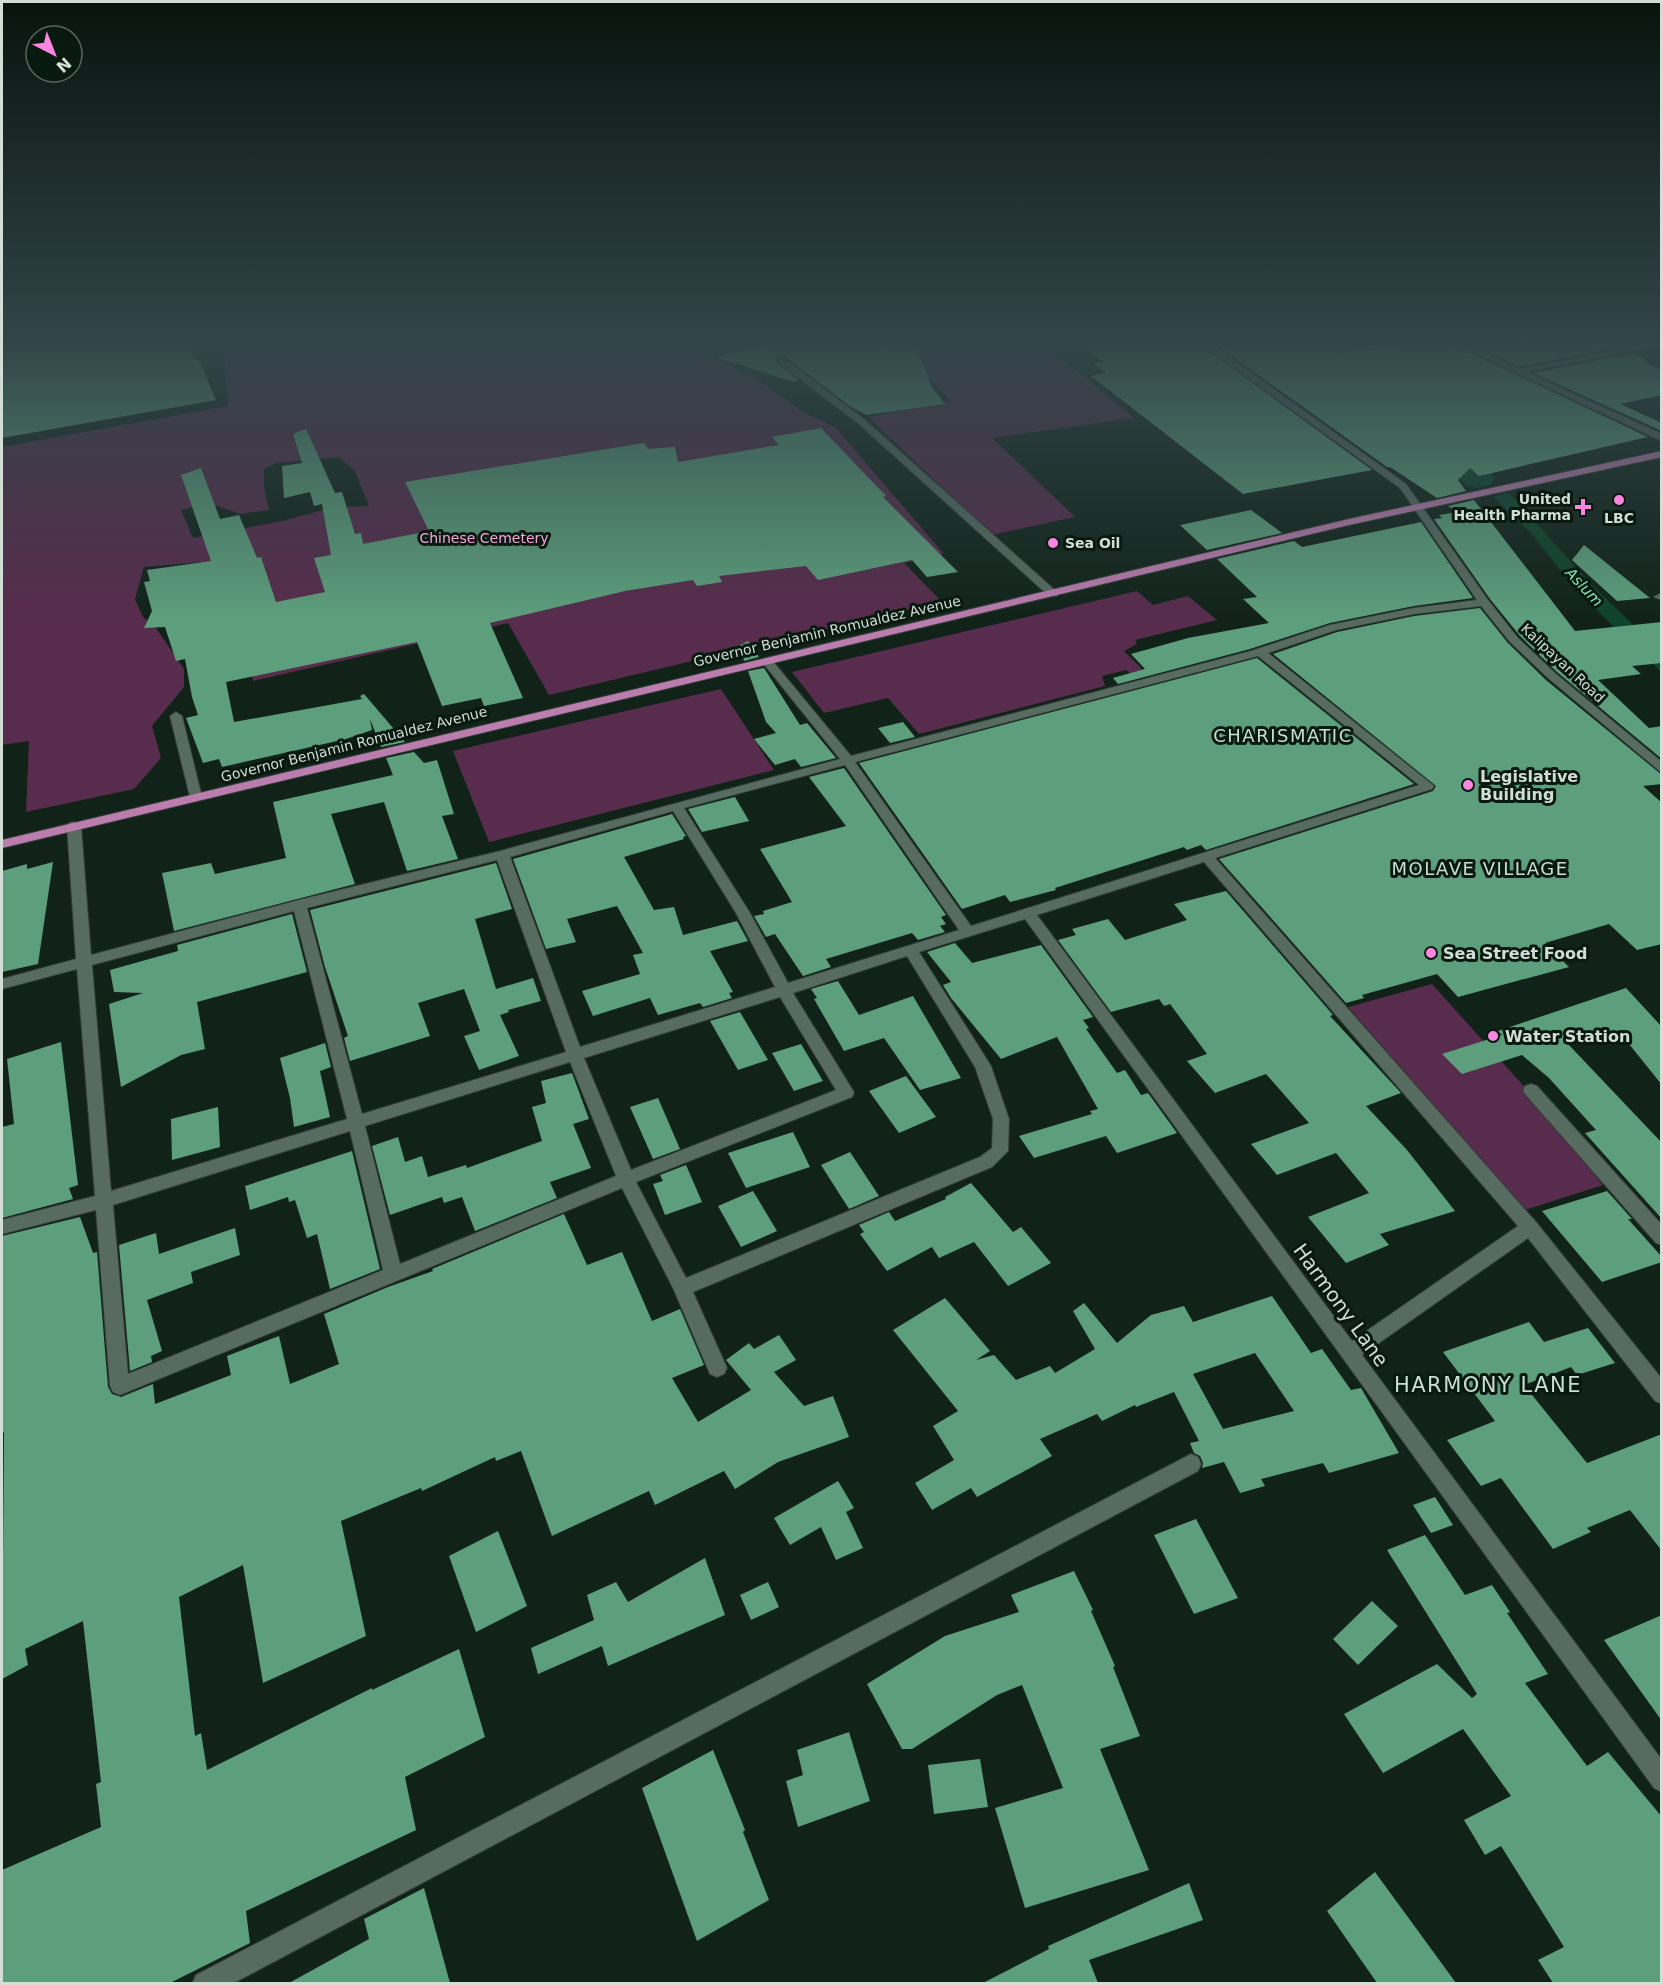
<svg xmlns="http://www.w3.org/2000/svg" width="1663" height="1985" font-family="'DejaVu Sans',sans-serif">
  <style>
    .green { fill: #572c4c; fill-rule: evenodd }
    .water { fill: #0f432c }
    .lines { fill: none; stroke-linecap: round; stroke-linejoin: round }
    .river { fill: #0f432c; fill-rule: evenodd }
    .building { fill: #5d9e7c; fill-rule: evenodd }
    .minor-casing { stroke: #323e37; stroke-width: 2 }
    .major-casing { stroke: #323e37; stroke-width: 2 }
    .minor { fill: #576b60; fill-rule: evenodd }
    .major { fill: #bb7cae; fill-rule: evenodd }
    .poi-dot { fill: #fd86e1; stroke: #081910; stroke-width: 2 }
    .labels { text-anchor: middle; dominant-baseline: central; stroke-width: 6; stroke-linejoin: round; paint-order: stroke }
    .far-poi-label { font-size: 14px; font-weight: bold; fill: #d2ddd6; stroke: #081910; text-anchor: end }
    .far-park-label { font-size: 14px; fill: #f4a6df; stroke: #081910 }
    .far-street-label { font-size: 14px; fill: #d2ddd6; stroke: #081910 }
    .far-water-label { font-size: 15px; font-style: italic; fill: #82e1af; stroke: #081910 }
    .poi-label { font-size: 16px; font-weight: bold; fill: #d2ddd6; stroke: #081910; text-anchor: start }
    .neighbourhood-label { font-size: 18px; letter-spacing: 1.5px; fill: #c9dfd2; stroke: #081910 }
    .near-street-label { font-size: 20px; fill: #d2ddd6; stroke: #081910 }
    .near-neighbourhood-label { font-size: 21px; letter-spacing: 1.5px; fill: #c9dfd2; stroke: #081910 }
  </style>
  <rect width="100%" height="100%" fill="#112319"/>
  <g class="green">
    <path d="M223 341H706L704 352 711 359 728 363 739 372 753 376 803 412 835 427 944 554 904 563 942 602 549 695 508 623 253 681 240 608 214 561 144 567 135 599 143 617 156 628 184 669V687L152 726 161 758 134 789 26 812 29 741 2 745V447L228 406ZM339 457 355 471 369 506 335 507 282 521 193 538 181 510 209 503 241 514 269 510 264 487V469L276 463Z"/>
    <path d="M892 341H1048L1043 343 1134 418 992 438 1075 517 992 535 868 417 951 401Z"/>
    <path d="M1137 591 1153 605 1188 596 1217 620 1135 640 1137 644 1124 651 1148 675 1135 678 1126 670 1102 676 1105 686 919 734 888 698 824 713 792 672Z"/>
    <path d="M721 689 774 770 489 842 453 751Z"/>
    <path d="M1432 984 1521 1083 1603 1185 1525 1210 1348 1007Z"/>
  </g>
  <path class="water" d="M1506 493 1511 495 1591 584 1661 652V672L1574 588 1531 533 1493 497Z"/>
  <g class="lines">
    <path class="river" d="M1413 414 1424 416 1490 471 1495 478 1490 485 1478 488 1466 485 1402 430 1397 423 1402 416Z"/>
  </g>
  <g class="building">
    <path d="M20 341 187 342 195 360H199L216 400 2 438V344Z"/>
    <path d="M789 341H868L881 342 883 345 911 343 921 360 932 387 945 404 867 415 851 407 786 357H777V363L798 380 794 382 715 357 766 344Z"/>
    <path d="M1075 341H1195L1372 470 1243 494 1091 376 1106 373 1093 363 1104 362Z"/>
    <path d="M1211 341H1368L1332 348 1333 351 1338 353 1418 341H1445L1648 437 1479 476 1470 468 1458 480 1466 491 1437 498 1390 467H1387Z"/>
    <path d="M1464 341H1609L1620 347 1519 367Z"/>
    <path d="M1633 353 1649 361 1643 362 1662 370V395L1620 404 1662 423V431L1533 373Z"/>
    <path d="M821 428 886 496 883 497 958 572 927 577 912 560 818 580 806 566 719 576 722 582 697 586 693 580 625 591 490 623 523 698 484 706 481 698 442 706 417 642 226 682 234 722 362 699 360 696 364 694 405 742 381 747 370 719 372 730 346 739 222 767 219 759 203 763 186 718 198 715 192 697 185 659 176 661 165 627 144 628 152 611 144 582 150 581 147 570 211 561 181 475 201 468 220 519 239 515 257 558 261 557 276 602 325 592 314 558 331 555 322 504 314 506 310 492 284 498 282 466 302 463 293 434 306 429 335 493 342 492 355 534 361 533 363 544 429 531 405 482 644 443 648 449 675 447 678 462 779 445 772 437Z"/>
    <path d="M1474 500 1575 631 1662 622V663L1632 666 1641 674 1598 680 1649 728 1662 726V759L1557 672 1520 636 1490 599 1434 519 1442 518 1439 515 1458 512 1448 506Z"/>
    <path d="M1251 510 1282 533 1207 550 1180 525Z"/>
    <path d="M1421 522 1473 598 1414 606 1330 623 1250 649 1118 684 1113 678 1145 669 1131 654 1188 638 1269 623 1243 599 1257 597 1217 559 1294 541 1302 547Z"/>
    <path d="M1584 545 1650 598 1617 601 1572 560Z"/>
    <path d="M1480 608 1508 643 1546 680 1662 775V784L1643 786 1662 803V944L1637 950 1609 924 1545 943 1569 967 1458 997 1437 974 1362 995 1364 998 1346 1003 1219 859 1433 791 1436 786 1273 654 1337 632 1414 616Z"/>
    <path d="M748 641 759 657 744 661 739 646Z"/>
    <path d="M1257 658 1414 784 1206 850 1201 845 1187 850 1184 847 1055 888 1056 890 1010 902 1005 895 962 909 859 763Z"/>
    <path d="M764 668 800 725 807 723 836 758 801 767 795 759 775 765 754 739 776 733 766 722 748 671Z"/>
    <path d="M903 722 915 737 890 743 878 728Z"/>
    <path d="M414 752 424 763 437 760 454 814 442 816 458 859 407 871 384 802 331 814 355 884 174 931 162 873 211 863 215 874 286 858 273 802 393 775 386 758Z"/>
    <path d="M844 768 946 915 941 917 946 924 940 926 945 932 918 940 912 933 826 959 831 967 803 976 775 934 766 937 754 916 764 914 763 911 792 902 760 849 846 826 809 777Z"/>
    <path d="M735 797 749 821 702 832 688 809Z"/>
    <path d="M672 814 686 836 683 837 684 839 624 857 654 910 674 907 683 935 737 921 748 941 710 951 733 992 729 993 732 998 703 1007 700 1003 658 1015 650 998 593 1016 582 991 640 974 633 955 643 953 617 906 567 919 576 942 546 949 513 859Z"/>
    <path d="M53 862 38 964 2 972V871L27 864V869Z"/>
    <path d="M496 863 512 909 475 919 496 989 533 978 541 1001 508 1010 509 1012 500 1015 519 1056 479 1070 464 1036 480 1031 464 989 418 1003 430 1036 350 1061 344 1038 348 1036 325 967 310 910Z"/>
    <path d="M1226 891 1333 1015 1330 1016 1401 1093 1366 1106 1407 1150 1455 1211 1380 1234 1389 1245 1346 1263 1308 1217 1369 1193 1336 1153 1277 1175 1251 1144 1309 1123 1266 1074 1215 1093 1187 1061 1207 1054 1170 1004 1164 1006 1159 999 1111 1012 1058 940 1076 935 1072 929 1108 919 1125 940 1187 920 1174 904Z"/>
    <path d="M292 914 307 972 197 1002 205 1049 181 1055 121 1087 109 1004 143 993 114 992 110 970 178 951 177 945Z"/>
    <path d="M955 943 972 963 1041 945 1093 1017 1083 1020 1089 1028 1086 1029 1117 1073 1125 1070 1141 1095 1148 1093 1177 1133 1117 1153 1106 1136 1034 1158 1019 1136 1092 1114 1090 1111 1098 1109 1057 1037 1001 1059 951 998 943 985 951 982 927 952Z"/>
    <path d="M838 981 859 1015 913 996 961 1078 920 1090 884 1038 844 1051 814 999 817 998 811 989Z"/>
    <path d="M1626 988 1662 1027V1085L1621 1034 1568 1044 1662 1143V1219L1585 1133 1596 1130 1549 1078 1522 1055 1462 1074 1442 1054 1502 1035 1498 1031Z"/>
    <path d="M740 1012 768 1060 738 1070 710 1021Z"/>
    <path d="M61 1042 78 1185 69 1188 73 1199 2 1218V1127L14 1124 7 1059Z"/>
    <path d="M325 1043 331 1067 320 1071 330 1117 294 1127 290 1098 280 1058Z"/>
    <path d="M801 1044 823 1081 794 1091 772 1053Z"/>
    <path d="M572 1073 589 1119 573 1124 591 1168 550 1182 557 1198 475 1231 462 1197 444 1203 442 1197 390 1215 372 1146 398 1137 405 1162 422 1156 428 1177 466 1165 467 1168 542 1141 532 1107 546 1103 541 1081Z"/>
    <path d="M906 1076 936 1117 899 1133 869 1091Z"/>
    <path d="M658 1098 680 1149 653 1159 630 1107Z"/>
    <path d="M218 1107 220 1147 172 1160 171 1119Z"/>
    <path d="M793 1132 810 1167 746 1188 728 1153Z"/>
    <path d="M352 1151 380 1269 330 1289 317 1234 307 1238 295 1200 289 1202 288 1197 250 1210 245 1186Z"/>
    <path d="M850 1152 879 1196 849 1209 821 1165Z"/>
    <path d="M686 1165 702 1202 665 1215 653 1184 663 1181 660 1175Z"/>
    <path d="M971 1183 1013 1232 1021 1227 1051 1263 1008 1286 974 1242 939 1258 932 1247 887 1271 860 1234 864 1232 859 1225 889 1212 895 1221 946 1199 945 1197Z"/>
    <path d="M753 1191 777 1231 741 1247 718 1206Z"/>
    <path d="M1607 1191 1632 1219H1628L1662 1257V1262L1602 1282 1542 1211Z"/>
    <path d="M564 1214 587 1265 622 1252 652 1321 680 1309 704 1365 672 1378 698 1422 751 1390 726 1360 749 1343 754 1349 779 1335 796 1360 774 1372 804 1406 833 1396 849 1437 778 1462 735 1489 724 1471 655 1505 649 1491 552 1536 521 1451 496 1461 495 1457 422 1491 421 1488 341 1521 366 1636 263 1683 243 1565 179 1597 195 1736 201 1733 207 1770 372 1688V1690L459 1649 485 1737 405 1777 416 1830 246 1911 250 1943 170 1983H2V1870L101 1827 96 1784 101 1782 83 1621 25 1649 28 1665 2 1679 4 1432 2 1433V1236L80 1217 93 1253 97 1252 108 1387 112 1394 121 1397 153 1384 155 1404 231 1375 227 1356 279 1336 290 1384 339 1364 324 1314 388 1287 433 1271 432 1269Z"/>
    <path d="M235 1228 240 1255 191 1272 193 1283 147 1300 162 1351 151 1356 152 1362 130 1371 119 1245 156 1233 159 1254Z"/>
    <path d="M1272 1296 1311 1353 1322 1349 1351 1390 1361 1388 1399 1453 1329 1473 1323 1463 1261 1479 1265 1486 1240 1493 1224 1462 1202 1468 1203 1463 1200 1456 1194 1453 1190 1443 1199 1441 1174 1392 1136 1407 1135 1405 1102 1421 1097 1414 1040 1439 1052 1456 977 1497 971 1488 932 1510 915 1483 954 1460 933 1426 958 1411 893 1330 945 1298 990 1351 976 1360 994 1355 1016 1380 1050 1366 1055 1373 1095 1349 1073 1311 1084 1303 1117 1343 1151 1315 1184 1306 1193 1322ZM1255 1353 1294 1411 1223 1429 1193 1374Z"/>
    <path d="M1529 1322 1544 1342 1588 1328 1615 1363 1577 1375 1571 1367 1524 1385 1587 1463 1662 1434V1551L1630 1510 1587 1528 1591 1532 1553 1549 1501 1478 1481 1486 1447 1440 1495 1421 1443 1352Z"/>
    <path d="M838 1481 854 1508 846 1512 863 1548 836 1560 821 1527 790 1545 774 1518Z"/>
    <path d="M1435 1497 1453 1525 1431 1533 1413 1505Z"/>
    <path d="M1196 1519 1238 1598 1194 1614 1154 1535Z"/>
    <path d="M498 1531 527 1606 476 1632 449 1556Z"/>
    <path d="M1425 1535 1465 1595 1492 1585 1510 1612 1507 1613 1548 1674 1525 1683 1587 1766 1608 1752 1662 1817V1983H1553L1538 1960 1564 1947 1501 1846 1485 1855 1464 1820 1511 1796 1463 1729 1383 1773 1344 1714 1437 1664 1472 1698 1477 1694 1387 1550Z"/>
    <path d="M705 1558 725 1615 608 1666 602 1646 538 1674 531 1648 594 1620 587 1595 616 1582 628 1602Z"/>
    <path d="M1074 1571 1093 1610 1091 1611 1115 1666 1113 1667 1140 1736 1100 1749 1149 1870 1025 1908 995 1808 1063 1788 1022 1685 997 1695 912 1749H902L867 1684 945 1636 1019 1612 1011 1595Z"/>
    <path d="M768 1582 779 1607 751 1620 740 1595Z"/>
    <path d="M1372 1601 1398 1626 1358 1665 1333 1639Z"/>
    <path d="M1662 1615V1721L1604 1640Z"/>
    <path d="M849 1732 870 1801 798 1827 786 1781 803 1775 797 1750Z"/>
    <path d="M713 1750 745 1830 743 1832 769 1900 697 1941 642 1788Z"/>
    <path d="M980 1759 988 1807 934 1814 928 1765Z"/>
    <path d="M1375 1872 1456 1983H1377L1327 1911Z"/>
    <path d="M1189 1883 1203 1920 1089 1960 1098 1983H983L1049 1949 1048 1946Z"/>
    <path d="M424 1888 450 1983H289L369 1939 364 1919Z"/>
  </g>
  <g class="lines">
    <defs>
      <g id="minor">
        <path d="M1197 341H1207L1406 484 1488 600 1518 638 1556 674 1662 762V773L1548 678 1510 642 1481 606 1414 614 1336 630 1268 653 1434 786 1432 789 1215 858 1536 1222 1662 1379V1404L1655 1401 1528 1238 1362 1355 1662 1760V1792L1654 1788 1025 919 919 952 991 1066 1009 1119 1008 1151 992 1167 693 1292 727 1368 724 1374 717 1377 710 1374 674 1290 622 1188 120 1395 113 1392 110 1386 96 1210 2 1234V1220L95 1196 77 969 2 989V979L76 959 67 826 69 823 74 822 81 826 91 955 299 900 500 851 840 759 763 663V659H771L851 756 1251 651 1330 625 1414 608 1477 600 1400 488ZM1258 656 1419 785 971 926 855 762ZM845 765 959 930 788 983 750 913 684 808ZM673 811 736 913 775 987 580 1047 510 857ZM497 860 566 1052 362 1114 307 908ZM1204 862 1518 1226 1352 1341 1037 915ZM294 911 347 1119 111 1191 92 965ZM907 956 975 1067 993 1119 992 1148 980 1157 686 1278 636 1182 852 1097 854 1093 852 1089 793 993ZM780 997 836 1090 631 1170 584 1058ZM570 1062 616 1176 400 1264 365 1126ZM350 1131 383 1270 128 1374 113 1205Z"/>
        <path d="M1386 341H1416L1338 351 1334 349Z"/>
        <path d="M1447 341H1458L1519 369 1662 341V345L1526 372 1662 434V441Z"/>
        <path d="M779 359H785L865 420 1057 592V596H1049L859 424 779 363Z"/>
        <path d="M1659 594H1662V600L1654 597Z"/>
        <path d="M176 712 182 716 202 797 201 800H191L190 797 170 716Z"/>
        <path d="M1531 1084 1537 1086 1662 1225V1245L1656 1243 1525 1094 1523 1090 1525 1086Z"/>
        <path d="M1191 1454 1198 1457 1201 1464 1198 1471 232 1984H192L196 1975Z"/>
      </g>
      <path id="major" d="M1662 451V457L1349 525 2 848V840L1349 519Z"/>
    </defs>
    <use href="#minor" class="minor-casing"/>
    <use href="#major" class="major-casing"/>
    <use href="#minor" class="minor"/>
    <use href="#major" class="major"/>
  </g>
  <linearGradient id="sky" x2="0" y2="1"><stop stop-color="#09130e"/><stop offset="0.55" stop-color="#324549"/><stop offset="1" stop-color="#324549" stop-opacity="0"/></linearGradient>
  <rect width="1663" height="619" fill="url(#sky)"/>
  <g class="poi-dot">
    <circle cx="1619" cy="500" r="6"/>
    <path d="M1580 498h6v6h6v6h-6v6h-6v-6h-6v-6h6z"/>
    <circle cx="1053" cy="543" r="6"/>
    <circle cx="1468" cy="785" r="6"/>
    <circle cx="1431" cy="953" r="6"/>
    <circle cx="1493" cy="1036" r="6"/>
  </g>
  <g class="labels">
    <g class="far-poi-label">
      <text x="1571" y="499">United<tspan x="1571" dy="16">Health Pharma</tspan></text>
      <text x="1619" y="518" text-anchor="middle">LBC</text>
      <text x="1065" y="543" text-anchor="start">Sea Oil</text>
    </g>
    <g class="far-park-label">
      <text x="484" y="538">Chinese Cemetery</text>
    </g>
    <g class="far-street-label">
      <text transform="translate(827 631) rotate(-13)">Governor Benjamin Romualdez Avenue</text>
      <text transform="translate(1563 663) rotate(43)">Kalipayan Road</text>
      <text transform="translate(354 744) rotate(-14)">Governor Benjamin Romualdez Avenue</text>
    </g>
    <g class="far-water-label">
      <text transform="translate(1584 587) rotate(47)">Aslum</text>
    </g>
    <g class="poi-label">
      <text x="1480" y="776">Legislative<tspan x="1480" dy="18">Building</tspan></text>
      <text x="1443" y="953">Sea Street Food</text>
      <text x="1505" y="1036">Water Station</text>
    </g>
    <g class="neighbourhood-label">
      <text x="1283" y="735">CHARISMATIC</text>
      <text x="1480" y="868">MOLAVE VILLAGE</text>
    </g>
    <g class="near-street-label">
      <text transform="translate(1341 1305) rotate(54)">Harmony Lane</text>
    </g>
    <g class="near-neighbourhood-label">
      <text x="1488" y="1385">HARMONY LANE</text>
    </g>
  </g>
  <rect width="1663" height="1985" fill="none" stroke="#d2ddd6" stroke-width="6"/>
  <g transform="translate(54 54) rotate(138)"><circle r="28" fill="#081910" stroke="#59675f" stroke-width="1.5"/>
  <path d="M0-4.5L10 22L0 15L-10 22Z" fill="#fd86e1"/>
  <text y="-9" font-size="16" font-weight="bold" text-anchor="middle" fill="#d2ddd6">N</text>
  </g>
</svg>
